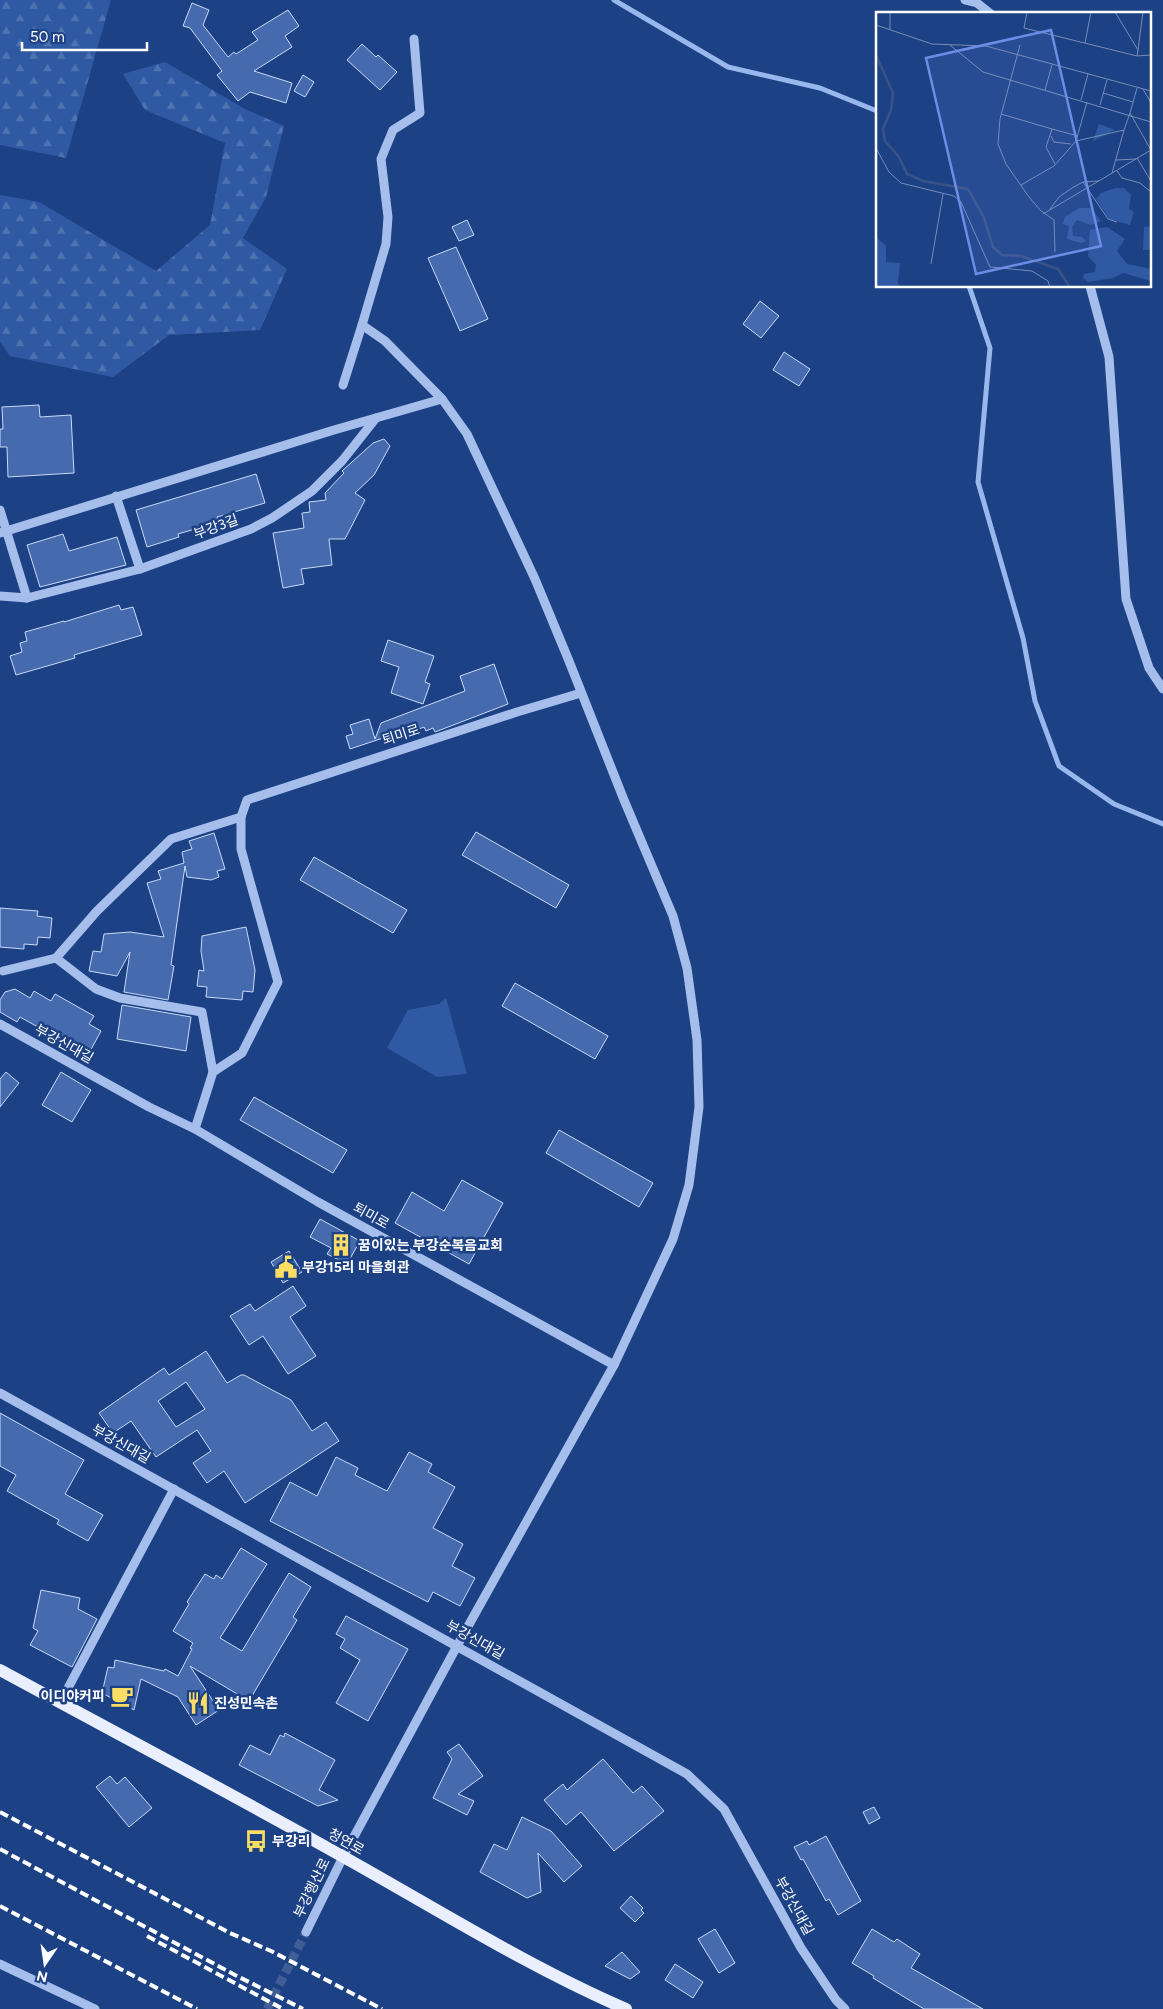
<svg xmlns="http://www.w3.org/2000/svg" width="1163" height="2009" font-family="Figtree,'Noto Sans KR',sans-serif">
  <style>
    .forest { fill: url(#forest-firs) }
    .park { fill: #3059a3 }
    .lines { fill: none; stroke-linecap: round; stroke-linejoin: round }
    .stream { stroke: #98b7ed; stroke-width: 5 }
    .building { fill: #456aae; stroke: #c9daf8; fill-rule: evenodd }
    .minor-tunnel { stroke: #3f5e97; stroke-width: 9; stroke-dasharray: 9 4.5; stroke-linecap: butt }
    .minor { stroke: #a5beeb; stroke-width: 9 }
    .major { stroke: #e9effe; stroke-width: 12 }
    .rail { stroke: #fff; stroke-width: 4; stroke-dasharray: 9 4; stroke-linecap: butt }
    .labels { text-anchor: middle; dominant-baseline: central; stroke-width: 5; stroke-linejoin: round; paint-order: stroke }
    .street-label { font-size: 14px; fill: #fff; stroke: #1d4185 }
    .poi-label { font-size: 14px; font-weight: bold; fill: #fff; stroke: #1d4185; text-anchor: start }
    .inset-river { fill: none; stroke: #395386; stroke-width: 2.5 }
    .inset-road { fill: none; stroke: #778db6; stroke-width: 1 }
    .view { fill: #6c8ce6; fill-opacity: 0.15; stroke: #6c8ce6; stroke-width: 2.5 }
    .inset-edge { fill: none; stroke: #fff; stroke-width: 2.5 }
  </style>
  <defs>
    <pattern id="forest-firs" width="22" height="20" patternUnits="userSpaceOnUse" patternTransform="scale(1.25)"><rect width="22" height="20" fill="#3059a3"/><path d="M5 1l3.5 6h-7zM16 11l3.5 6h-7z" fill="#4f72b1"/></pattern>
  </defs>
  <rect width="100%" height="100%" fill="#1d4185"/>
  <g class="forest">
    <path d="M0 0H111L66 158 0 145Z"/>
    <path d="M165 62 245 109 284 126 266 197 243 238 287 269 260 330 169 335 113 377 10 356 0 342V195L39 202 156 271 210 225 225 143 145 110 123 74Z"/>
  </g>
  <path class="park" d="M446 998 467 1074 437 1077 387 1048 408 1010 439 1004Z"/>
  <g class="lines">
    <g class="stream">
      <path d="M614 0 728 67 820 88 877 111"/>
      <path d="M969 286 990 348 978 482 1023 638 1035 701 1059 766 1114 804 1163 824"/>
    </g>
  </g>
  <g class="building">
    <path d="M192 3 209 10 203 25 228 57 234 52 236 54 258 40 252 32 288 10 299 26 285 36 292 47 254 71 292 83 286 103 250 92 238 101 217 75 222 71 190 28 183 26Z"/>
    <path d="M362 44 376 57 378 55 397 72 380 90 347 60Z"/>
    <path d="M303 75 314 82 305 97 294 91Z"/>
    <path d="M467 220 474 235 459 241 452 227Z"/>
    <path d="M456 247 488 319 460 331 428 258Z"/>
    <path d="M760 301 779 316 761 338 743 324Z"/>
    <path d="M784 352 810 369 799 386 773 370Z"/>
    <path d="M39 405 40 417 71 415 74 473 8 477 7 447H0V429H3L2 407Z"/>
    <path d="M384 439 390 446 374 475 355 493 365 500 345 539H329L332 565 301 569 304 584 283 588 273 533 304 528 302 513 310 512 309 502 326 500 325 493 344 473 342 471 373 443Z"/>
    <path d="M256 474 265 503 217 517 219 522 178 534 179 537 147 547 136 510Z"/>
    <path d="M63 534 69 551 117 537 126 565 40 587 27 545Z"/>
    <path d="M119 605 121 610 133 607 142 635 74 655 75 658 16 675 10 656 22 652 20 643 27 641 25 632 64 621V622Z"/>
    <path d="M388 640 434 656 425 682 430 684 423 704 391 693 399 667 381 661Z"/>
    <path d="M494 664 508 704 435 732 433 728 426 731 424 727 397 738 395 734 350 749 346 736 353 734 350 725 369 719 375 739 381 723 465 691 460 676Z"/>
    <path d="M476 832 569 885 556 908 462 855Z"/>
    <path d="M214 833 225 869 217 871 219 877 211 880 187 877 185 866 171 965 174 966 168 1000 124 992 130 952 117 976 89 971 93 951 101 952 104 934 130 932 164 937 147 883 161 879 158 871 184 863 182 852 192 849 189 841Z"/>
    <path d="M314 857 407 910 393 933 300 880Z"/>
    <path d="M0 908 38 911 37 916 52 918 50 938 38 937 37 945 24 944V949L0 947Z"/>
    <path d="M246 927 255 970 253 992 243 991 242 1000 206 997 207 987 197 986 199 970 204 971 201 951 202 936Z"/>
    <path d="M515 983 608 1036 595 1059 502 1006Z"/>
    <path d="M15 989 30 998 34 991 51 1001 55 994 94 1016 89 1024 101 1031 88 1055 20 1017 17 1022 0 1012V1000L5 992Z"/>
    <path d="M122 1005 191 1017 186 1051 117 1039Z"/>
    <path d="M6 1072 19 1083 0 1107V1079Z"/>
    <path d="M61 1072 91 1090 72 1122 42 1105Z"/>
    <path d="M254 1097 347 1150 333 1173 240 1120Z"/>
    <path d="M559 1130 653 1183 639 1207 546 1153Z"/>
    <path d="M462 1180 503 1203 469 1264 395 1223 412 1192 444 1211Z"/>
    <path d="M320 1219 360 1241 347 1264 327 1254 331 1248 310 1237Z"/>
    <path d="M289 1251 302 1272 283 1283 271 1262Z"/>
    <path d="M293 1286 306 1306 290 1317 316 1356 288 1374 263 1336 249 1345 230 1316 250 1304 255 1311Z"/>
    <path d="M206 1351 227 1383 241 1375H244L291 1400 312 1431 326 1422 339 1441 245 1503 224 1471 207 1483 193 1463 211 1451 197 1430 156 1457 131 1421 113 1433 99 1413 164 1368 169 1375ZM186 1382 205 1409 176 1427 158 1401Z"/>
    <path d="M0 1413 84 1460 65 1494 103 1515 88 1541 57 1524 59 1520 7 1491 16 1475 0 1466Z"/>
    <path d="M409 1452 432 1464 428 1472 455 1487 433 1528 463 1544 452 1566 475 1578 460 1606 433 1592 428 1602 270 1521 290 1482 317 1496 336 1457 358 1468 355 1475 387 1491Z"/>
    <path d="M241 1548 267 1564 220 1638 242 1651 289 1573 311 1587 293 1617 297 1620 249 1701 190 1666 219 1710 196 1725 178 1697 141 1679 134 1710 102 1693 108 1667 114 1668 115 1660 164 1671 165 1669 178 1676 192 1649 190 1648 193 1643 173 1631 189 1604 187 1602 205 1574 214 1579 216 1575 222 1579Z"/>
    <path d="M41 1590 80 1598 78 1609 97 1619 72 1667 30 1645 38 1631 33 1628Z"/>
    <path d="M346 1616 408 1649 368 1721 336 1703 360 1660 340 1648 345 1639 336 1634Z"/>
    <path d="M285 1733 335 1760 319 1790 338 1800 318 1806 239 1765 250 1745 270 1755 280 1735 284 1737Z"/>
    <path d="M459 1744 483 1776 458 1794 474 1801 467 1815 433 1798 452 1759 447 1752Z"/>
    <path d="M603 1759 633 1793 642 1786 664 1811 614 1851 581 1812 566 1825 544 1800 563 1784 567 1790Z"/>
    <path d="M110 1776 117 1784 125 1777 152 1808 129 1827 96 1787Z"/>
    <path d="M874 1807 880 1818 869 1824 863 1812Z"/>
    <path d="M522 1817 551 1831 582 1866 564 1882 538 1853 541 1892 527 1898 480 1872 494 1844 507 1850Z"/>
    <path d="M826 1836 861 1901 838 1915 829 1899 826 1901 803 1859 801 1860 794 1847 807 1841 809 1845Z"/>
    <path d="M631 1896 643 1908 641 1910 644 1913 635 1922 620 1908Z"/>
    <path d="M715 1929 735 1963 719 1973 698 1939Z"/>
    <path d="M872 1929 894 1942 897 1939 920 1954 911 1968 983 2009H924L873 1978 874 1976 852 1963Z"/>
    <path d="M622 1952 640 1972 630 1979 605 1966Z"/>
    <path d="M675 1964 703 1982 693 1998 665 1980Z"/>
  </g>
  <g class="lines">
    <path class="minor-tunnel" d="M267 2009 306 1932"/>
    <g class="minor">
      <path d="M965 0 977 3 991 14"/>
      <path d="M1090 286 1109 357 1126 599 1149 668 1163 689"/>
      <path d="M343 385 362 325"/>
      <path d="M116 496 140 569"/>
      <path d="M0 510 27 598"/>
      <path d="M0 533 334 430 442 399"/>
      <path d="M0 596 27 598 140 569 251 529 272 518 312 491 342 461 376 418"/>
      <path d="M241 817V849L278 982 242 1053 213 1072 195 1129 318 1202 614 1365"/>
      <path d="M56 958 96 989 120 998 202 1012 213 1072"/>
      <path d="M3 971 56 958 97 911 171 839 241 817 247 800 517 712 581 693"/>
      <path d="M0 1024 149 1107 195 1129"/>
      <path d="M0 1393 687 1774 724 1809 801 1948 836 2000 845 2009"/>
      <path d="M60 1703 174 1489"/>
      <path d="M306 1932 343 1857 457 1646 614 1365 673 1239 689 1185 699 1107 697 1040 687 968 673 916 624 800 569 661 535 579 467 434 442 399 385 341 362 325 386 244 388 217 381 159 393 130 420 113 414 39"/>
      <path d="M0 1964 95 2009"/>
    </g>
    <path class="major" d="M0 1670C116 1733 234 1795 349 1860 440 1911 531 1968 626 2009"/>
    <g class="rail">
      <path d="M0 1812 230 1933 271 1951 382 2009"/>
      <path d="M0 1849 235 1975 303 2009"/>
      <path d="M0 1906 197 2009"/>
      <path d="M147 1936 283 2009"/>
    </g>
  </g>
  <defs>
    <symbol id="building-bare" viewBox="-9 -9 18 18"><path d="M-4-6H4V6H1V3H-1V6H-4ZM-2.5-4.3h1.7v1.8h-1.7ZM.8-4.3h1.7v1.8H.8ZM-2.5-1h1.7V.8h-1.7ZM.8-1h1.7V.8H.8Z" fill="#fbdd63" stroke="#1d4185" stroke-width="2.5" paint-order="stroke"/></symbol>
    <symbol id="civic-bare" viewBox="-9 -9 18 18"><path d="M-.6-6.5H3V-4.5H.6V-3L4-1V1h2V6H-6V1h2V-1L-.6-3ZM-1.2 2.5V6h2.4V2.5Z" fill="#fbdd63" stroke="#1d4185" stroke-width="2.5" paint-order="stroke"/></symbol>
    <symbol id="cafe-bare" viewBox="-9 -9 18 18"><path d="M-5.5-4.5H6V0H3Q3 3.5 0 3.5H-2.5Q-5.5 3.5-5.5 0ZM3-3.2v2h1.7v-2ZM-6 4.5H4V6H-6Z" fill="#fbdd63" stroke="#1d4185" stroke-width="2.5" paint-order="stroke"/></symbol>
    <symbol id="restaurant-bare" viewBox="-9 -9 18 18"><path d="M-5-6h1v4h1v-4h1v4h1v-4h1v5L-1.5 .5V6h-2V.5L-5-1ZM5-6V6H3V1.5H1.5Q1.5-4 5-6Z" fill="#fbdd63" stroke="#1d4185" stroke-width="2.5" paint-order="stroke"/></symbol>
    <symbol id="bus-bare" viewBox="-9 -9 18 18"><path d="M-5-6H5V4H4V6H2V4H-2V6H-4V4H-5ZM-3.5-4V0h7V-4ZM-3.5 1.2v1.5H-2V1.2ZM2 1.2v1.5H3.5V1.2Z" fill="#fbdd63" stroke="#1d4185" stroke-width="2.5" paint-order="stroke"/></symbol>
  </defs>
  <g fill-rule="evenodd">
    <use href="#building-bare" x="325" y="1229" width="32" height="32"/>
    <use href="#civic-bare" x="270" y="1251" width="32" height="32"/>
    <use href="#cafe-bare" x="106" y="1680" width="32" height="32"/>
    <use href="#restaurant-bare" x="182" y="1687" width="32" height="32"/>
    <use href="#bus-bare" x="240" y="1825" width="32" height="32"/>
  </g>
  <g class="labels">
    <g class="street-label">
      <text transform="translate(216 527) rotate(-20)">부강3길</text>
      <text transform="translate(401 735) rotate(-18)">퇴미로</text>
      <text transform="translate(64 1044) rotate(29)">부강신대길</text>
      <text transform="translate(371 1216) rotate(29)">퇴미로</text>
      <text transform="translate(121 1444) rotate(29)">부강신대길</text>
      <text transform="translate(475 1640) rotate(29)">부강신대길</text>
      <text transform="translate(346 1842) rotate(29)">청연로</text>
      <text transform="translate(312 1888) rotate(-64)">부강행산로</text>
      <text transform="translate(794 1906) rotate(61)">부강신대길</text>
    </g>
    <g class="poi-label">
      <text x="358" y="1245">꿈이있는 부강순복음교회</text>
      <text x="302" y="1267">부강15리 마을회관</text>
      <text x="105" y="1696" text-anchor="end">이디야커피</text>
      <text x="214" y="1703">진성민속촌</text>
      <text x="272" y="1841">부강리</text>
    </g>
  </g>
  <g transform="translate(876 12)">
    <rect width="275" height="275" fill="#1d4185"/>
    <path d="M239 176H248L255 183 253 197 258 200 254 213 233 207 220 187 225 181ZM203 196H215L225 209 215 213 201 208 196 215 197 224 206 225 210 229 205 231 191 227 193 214 187 212 189 205ZM231 215 249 227 241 239 251 252 275 257V269L247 261 237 266 212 270 207 266 208 262 219 260 220 253 212 244 214 218ZM1 226 10 234V250L24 251 22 271 25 275H0Z" fill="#3059a3"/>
    <path d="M223 112 239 118 217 129ZM268 215H275V238H267Z" fill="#3059a3"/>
    <path class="inset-river" d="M0 43 17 81 15 98 7 117 9 129 23 145 31 162 47 169 92 177 108 206 117 235 126 243 145 244 182 257 194 275"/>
    <path class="inset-road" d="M14 0V17M151 0 148 16 261 44 275 43M239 0 262 38 261 44M0 13 56 32 110 34 275 79M209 31 215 0M74 33 107 60 275 110M144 33 124 107 122 132 130 152 153 185 164 198 178 208 179 240M262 38 267 0M261 76 254 101 275 138M267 77 275 91M169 78 176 53M227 81 257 90M205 88 212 62M211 90 200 129 248 118 254 101M224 93 231 68M125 102 176 117 170 135 179 152M176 117 202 124M175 124 178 130 195 132M0 136 13 160 25 171 78 184 85 190 114 255 156 259 172 269 174 275M261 146 275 169M240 148 260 147M241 159 246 166 264 171 275 180M236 161 248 118M207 170 232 207 241 210M145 173 178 154 200 129M174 197 183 185 196 176 207 170 223 169M167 202 275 138M55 252 67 182"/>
    <path class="view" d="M175 18 225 234 100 262 50 46Z"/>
    <rect width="275" height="275" class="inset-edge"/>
  </g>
  <g transform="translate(45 1964) rotate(193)" stroke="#1d4185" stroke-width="4" paint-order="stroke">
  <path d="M0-4L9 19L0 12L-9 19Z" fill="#ffffff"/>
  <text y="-8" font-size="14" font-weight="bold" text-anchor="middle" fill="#ffffff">N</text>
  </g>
  <path d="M22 42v8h125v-8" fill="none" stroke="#ffffff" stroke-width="2.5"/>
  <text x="30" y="42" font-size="15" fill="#ffffff" stroke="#1d4185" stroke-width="4" paint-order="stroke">50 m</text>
</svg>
